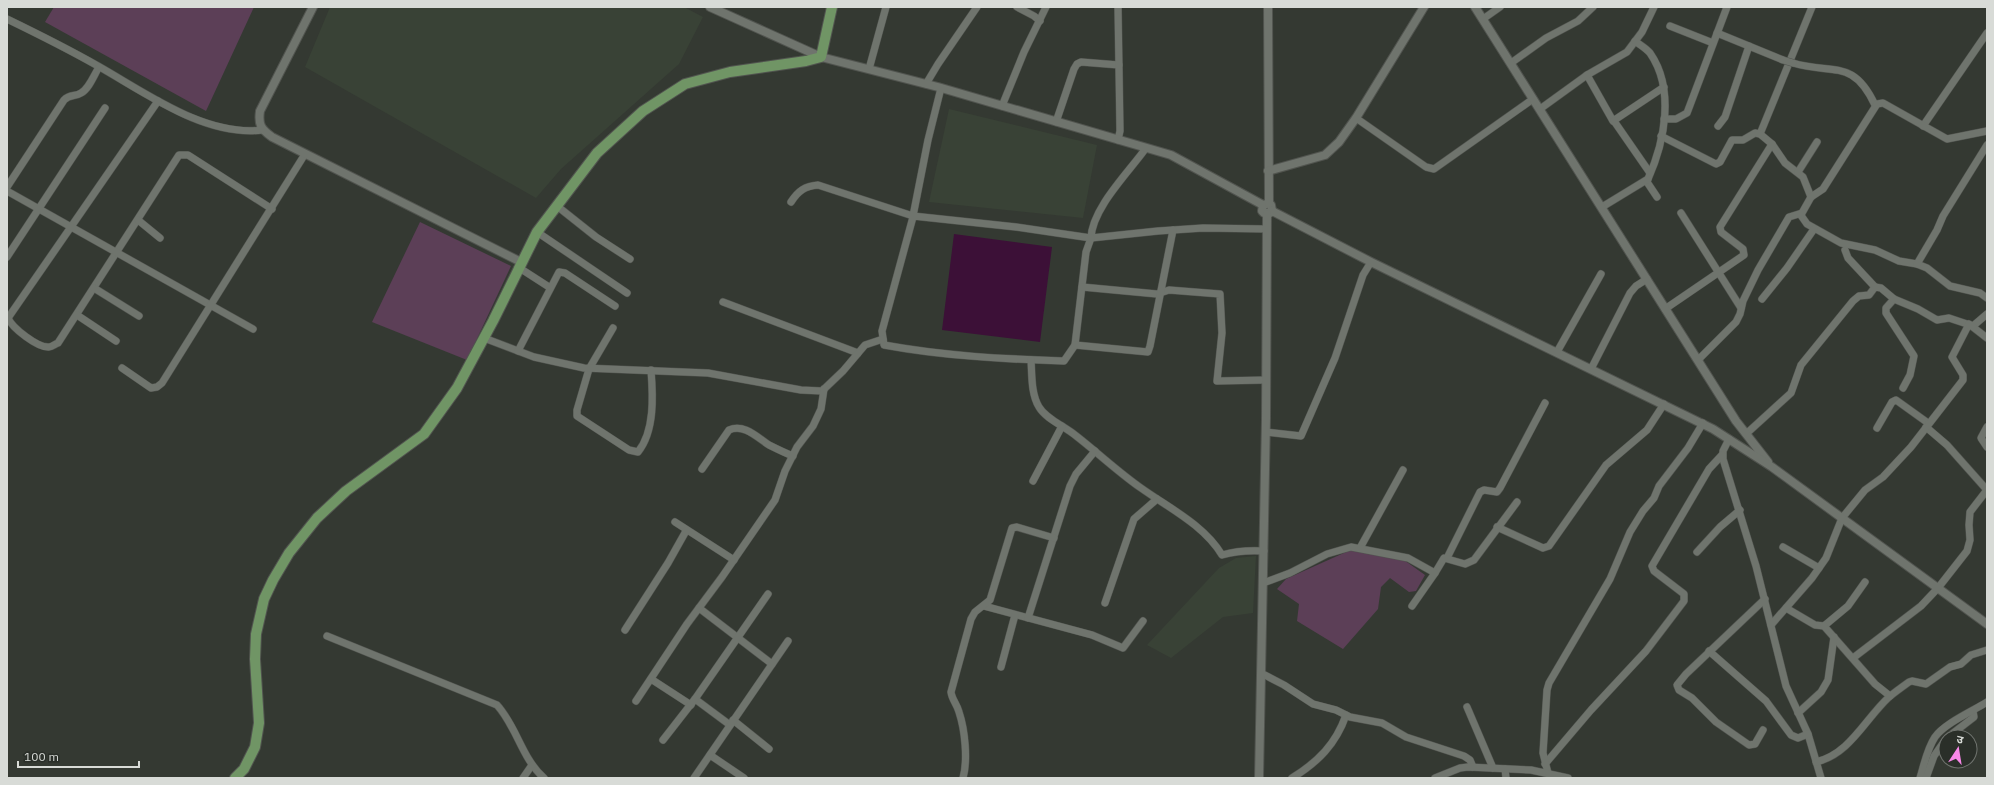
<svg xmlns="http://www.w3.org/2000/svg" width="1994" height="785" font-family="'IBM Plex Sans','Noto Sans Devanagari',sans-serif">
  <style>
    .built { fill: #394236 }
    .green { fill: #5c3f57 }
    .water { fill: #3c1037 }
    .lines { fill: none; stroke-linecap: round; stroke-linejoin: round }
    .minor-casing { stroke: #51544f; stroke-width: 8 }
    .tertiary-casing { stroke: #51544f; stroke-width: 10 }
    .primary-casing { stroke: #51544f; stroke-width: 12 }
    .minor { stroke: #6f746d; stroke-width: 7 }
    .tertiary { stroke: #6f746d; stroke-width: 8 }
    .primary { stroke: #709565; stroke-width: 10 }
    .minor-bridge-casing { stroke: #51544f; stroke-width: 8; stroke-linecap: butt }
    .minor-bridge { stroke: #6f746d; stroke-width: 7 }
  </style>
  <rect width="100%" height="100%" fill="#343932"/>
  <g class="built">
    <path d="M330 7H684L703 17 679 64 561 169 536 198 305 67Z"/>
    <path d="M949 109 1097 145 1083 218 929 202Z"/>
    <path d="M1256 556 1253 613 1223 617 1171 658 1147 645 1219 568 1236 558Z"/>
  </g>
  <g class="green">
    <path d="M54 7H254L206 111 45 22Z"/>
    <path d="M420 222 511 266 467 360 372 322Z"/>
    <path d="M1355 548 1404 560 1425 575 1416 591 1409 592 1390 578 1381 587 1378 609 1343 649 1297 621 1299 604 1277 589 1286 579Z"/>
  </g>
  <path class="water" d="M954 234 1052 247 1040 342 942 330Z"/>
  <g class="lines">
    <defs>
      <g id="minor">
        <path d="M1017 7 1034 16 1040 21"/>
        <path d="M7 19C38 34 68 49 98 66 146 93 205 137 262 130"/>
        <path d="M1483 19 1500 7"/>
        <path d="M1670 26 1713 43"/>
        <path d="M1717 33 1783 60"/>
        <path d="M1511 63 1546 38 1578 21 1593 7"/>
        <path d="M1793 63C1833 75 1853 58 1875 105"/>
        <path d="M869 69 886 7"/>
        <path d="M1587 75 1613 121 1664 87"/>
        <path d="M926 84 938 64 977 7"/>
        <path d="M158 101 8 318C12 328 38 348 49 347 52 347 55 344 58 343L179 155H188L272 209"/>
        <path d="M1002 106 1024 52 1046 7"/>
        <path d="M1540 109 1587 75 1627 52 1642 32 1654 7"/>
        <path d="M1356 118 1426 167 1434 169 1533 99"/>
        <path d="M1664 119H1676L1687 113 1727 7"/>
        <path d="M1614 121 1650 173"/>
        <path d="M1056 122 1074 69 1077 64 1081 62 1119 65"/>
        <path d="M1718 126 1725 117 1749 46"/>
        <path d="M1923 126 1987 33"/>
        <path d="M1760 134 1812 7"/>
        <path d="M1661 136 1716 164 1720 162 1732 140H1743L1755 133 1760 134 1772 144 1785 163 1803 177 1811 197"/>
        <path d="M1118 140 1120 131 1118 7"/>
        <path d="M1146 148C1129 172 1092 208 1091 238L1158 231 1203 228 1267 229"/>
        <path d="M1798 172 1817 142"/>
        <path d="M1648 179 1647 182 1657 197"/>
        <path d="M7 187 64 100C70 94 75 97 81 93 89 89 94 75 99 67"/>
        <path d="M7 191 253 329"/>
        <path d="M791 202C798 191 805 186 818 185L913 216 1016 227 1091 238 1086 252 1075 345 1064 361C1004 359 944 356 884 345L882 331 913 217V216L928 140 941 88"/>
        <path d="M557 206 596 237 630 259"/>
        <path d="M1602 207 1648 179C1665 141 1675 89 1650 53 1646 48 1640 45 1635 41"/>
        <path d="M1681 213 1741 308"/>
        <path d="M1800 214 1807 224 1841 243 1875 250 1899 261 1917 264 1927 268 1950 286 1980 293 1987 298"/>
        <path d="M138 220 160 238"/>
        <path d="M537 232 627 293"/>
        <path d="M1845 250 1848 258 1875 287"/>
        <path d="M7 257 105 108"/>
        <path d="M1917 264 1937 230 1943 216 1987 145"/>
        <path d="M518 267 549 287"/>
        <path d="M1082 287 1157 294 1169 290 1220 294 1222 333 1217 381 1266 380"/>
        <path d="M94 288 139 316"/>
        <path d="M1762 299 1787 268 1814 229"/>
        <path d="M1894 299 1886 308V313L1914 356 1910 375 1903 388"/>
        <path d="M723 302 858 353"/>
        <path d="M1665 309 1744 255 1743 249 1721 232 1720 227 1772 144"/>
        <path d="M77 315 116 341"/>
        <path d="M613 328 589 369 577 410V416L629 450 638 452C655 431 653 395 651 370"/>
        <path d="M484 338 534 357 584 368 708 373 801 390 822 391 843 371 865 345 883 339"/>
        <path d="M1075 345 1148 352 1150 346 1173 230"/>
        <path d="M518 351 559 272 565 273 615 306"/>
        <path d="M1557 352 1601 274"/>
        <path d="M1031 360C1032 375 1031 394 1039 407 1046 419 1064 426 1075 435 1097 452 1118 472 1141 488 1169 508 1204 525 1222 555 1236 551 1249 550 1264 551"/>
        <path d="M1698 360 1736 322 1740 314 1743 301 1758 270 1789 217 1802 213 1811 197 1823 189 1877 104 1883 103 1947 139 1987 131"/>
        <path d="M122 368 151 388 157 387 162 383 305 154"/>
        <path d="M1591 369 1630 293 1636 286 1647 279"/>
        <path d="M1926 427 1947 445 1987 490"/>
        <path d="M1987 427 1981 438 1987 447"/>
        <path d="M1877 428 1892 402 1896 400 1928 423"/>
        <path d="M1266 432 1301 436 1335 358 1363 275 1371 262"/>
        <path d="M1746 434 1791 393 1801 365 1853 301 1859 296 1869 295 1875 287 1881 288 1894 299 1918 309 1937 320 1949 318 1973 326 1987 314"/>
        <path d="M1729 439 1723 451V459L1756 566 1786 686 1808 734 1821 778"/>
        <path d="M702 469 729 430C744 423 758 438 769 445 777 449 785 453 793 456"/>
        <path d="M1033 481 1062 426"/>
        <path d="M675 522 734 560"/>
        <path d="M1497 527 1543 548 1549 546 1606 465 1647 430 1664 404"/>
        <path d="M1783 547 1819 568"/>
        <path d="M1360 548 1403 470"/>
        <path d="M1697 552 1720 527 1740 510"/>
        <path d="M1447 558 1480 492 1484 490 1497 492 1500 488 1545 403"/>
        <path d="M1435 573 1444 558 1465 564 1474 560 1517 502"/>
        <path d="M1263 583 1290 573 1327 554 1351 547 1408 558 1435 573 1412 606"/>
        <path d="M1105 603 1134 519 1157 499"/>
        <path d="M984 606 1092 635 1123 648 1143 621"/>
        <path d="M699 608 772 664"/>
        <path d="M1786 608 1815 625 1824 626 1848 606 1865 582"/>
        <path d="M1028 618 1070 486 1076 474 1095 451"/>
        <path d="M1771 625 1812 578 1826 558 1842 518 1865 490 1883 477 1911 447 1963 380V375L1952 357 1969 324 1987 338"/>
        <path d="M1824 626 1875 684 1890 696"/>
        <path d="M625 630 668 563 686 531"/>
        <path d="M327 636 497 705C517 727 522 759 544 778"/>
        <path d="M1709 651 1766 701 1791 735 1798 738 1808 734"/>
        <path d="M1853 658 1921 606 1938 588 1967 551 1970 540 1969 525 1970 512 1987 490"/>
        <path d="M1001 667 1015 615"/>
        <path d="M1261 673 1284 685 1313 704 1336 710 1350 717 1382 723 1406 737 1464 756 1470 760 1473 767"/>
        <path d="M651 679 691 705"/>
        <path d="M695 699 730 725"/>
        <path d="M636 701 687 624 722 577 775 500 785 471 797 447 813 426 821 409 824 389"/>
        <path d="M1467 707 1493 768"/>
        <path d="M1798 713 1821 692 1828 680 1834 637"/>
        <path d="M733 720 769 749"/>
        <path d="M1763 730 1755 744 1749 745 1716 722 1692 698 1679 690 1677 685 1686 674 1765 599"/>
        <path d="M1948 737 1974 717 1973 711"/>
        <path d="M663 740 695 699 768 594"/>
        <path d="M710 755 744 778"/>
        <path d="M1816 762C1850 754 1865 719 1889 697 1895 692 1902 687 1909 682L1912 681 1926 684 1950 667 1961 664 1971 655 1987 650"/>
        <path d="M1545 764 1591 710 1646 651 1684 601V594L1654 571 1652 566 1709 469 1722 455"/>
        <path d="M1505 769 1506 778"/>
        <path d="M1548 773 1543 753 1547 690 1549 683 1610 579 1630 532 1643 511 1654 498 1659 486 1688 448 1703 423"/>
        <path d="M523 778 532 765"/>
        <path d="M694 778 788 641"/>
        <path d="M963 778C968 760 965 730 959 712 957 704 952 700 951 692L971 619 975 612 990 600 1012 528 1017 527 1054 538"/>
        <path d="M1292 778C1318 762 1336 744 1346 715"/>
        <path d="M1435 778 1460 768 1468 767 1531 770 1568 778"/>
        <path d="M1920 778C1924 765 1927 749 1935 737 1945 723 1973 711 1987 702"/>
        <path d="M1926 778 1934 756 1946 739"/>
      </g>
      <g id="tertiary">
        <path d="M313 7 260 111C258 125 261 129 272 137L521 262"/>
        <path d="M710 7 821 57 938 87 1171 155 1263 205 1269 203 1271 205 1272 211 1270 213H1264L1262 211 1263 205"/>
        <path d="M1268 7 1269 203"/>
        <path d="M1475 7 1736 421 1768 462"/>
        <path d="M1268 171 1325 155 1339 142 1356 118 1424 7"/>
        <path d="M1272 211 1371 262 1713 429 1772 467 1987 624"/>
        <path d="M1259 778 1266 419 1267 214"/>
      </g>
      <path id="primary" d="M235 778 244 769 255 747 259 723 255 659 256 634 264 599 273 580 289 553 317 518 346 491 424 434 457 388 493 321 537 232 597 153 643 111 685 84 730 72 806 61 821 57 832 7"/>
    </defs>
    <use href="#minor" class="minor-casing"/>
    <use href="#tertiary" class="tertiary-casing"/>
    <use href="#primary" class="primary-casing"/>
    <use href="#minor" class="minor"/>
    <use href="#tertiary" class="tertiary"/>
    <use href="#primary" class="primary"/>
    <defs>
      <path id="minor-bridge" d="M1783 60 1793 63"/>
    </defs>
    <use href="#minor-bridge" class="minor-bridge-casing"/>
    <use href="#minor-bridge" class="minor-bridge"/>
  </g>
  <rect width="1994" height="785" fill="none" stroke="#d8dbd7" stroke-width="16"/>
  <g transform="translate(1958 749) rotate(12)"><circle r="19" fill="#2a2f29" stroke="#70746f"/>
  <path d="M0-3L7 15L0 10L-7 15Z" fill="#f987e9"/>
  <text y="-6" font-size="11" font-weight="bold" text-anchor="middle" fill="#d8dbd7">उ</text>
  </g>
  <path d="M18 761v6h121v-6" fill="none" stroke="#d8dbd7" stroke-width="2"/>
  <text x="24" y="761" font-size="12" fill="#d8dbd7" stroke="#2a2f29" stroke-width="3" paint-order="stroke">100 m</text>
</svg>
